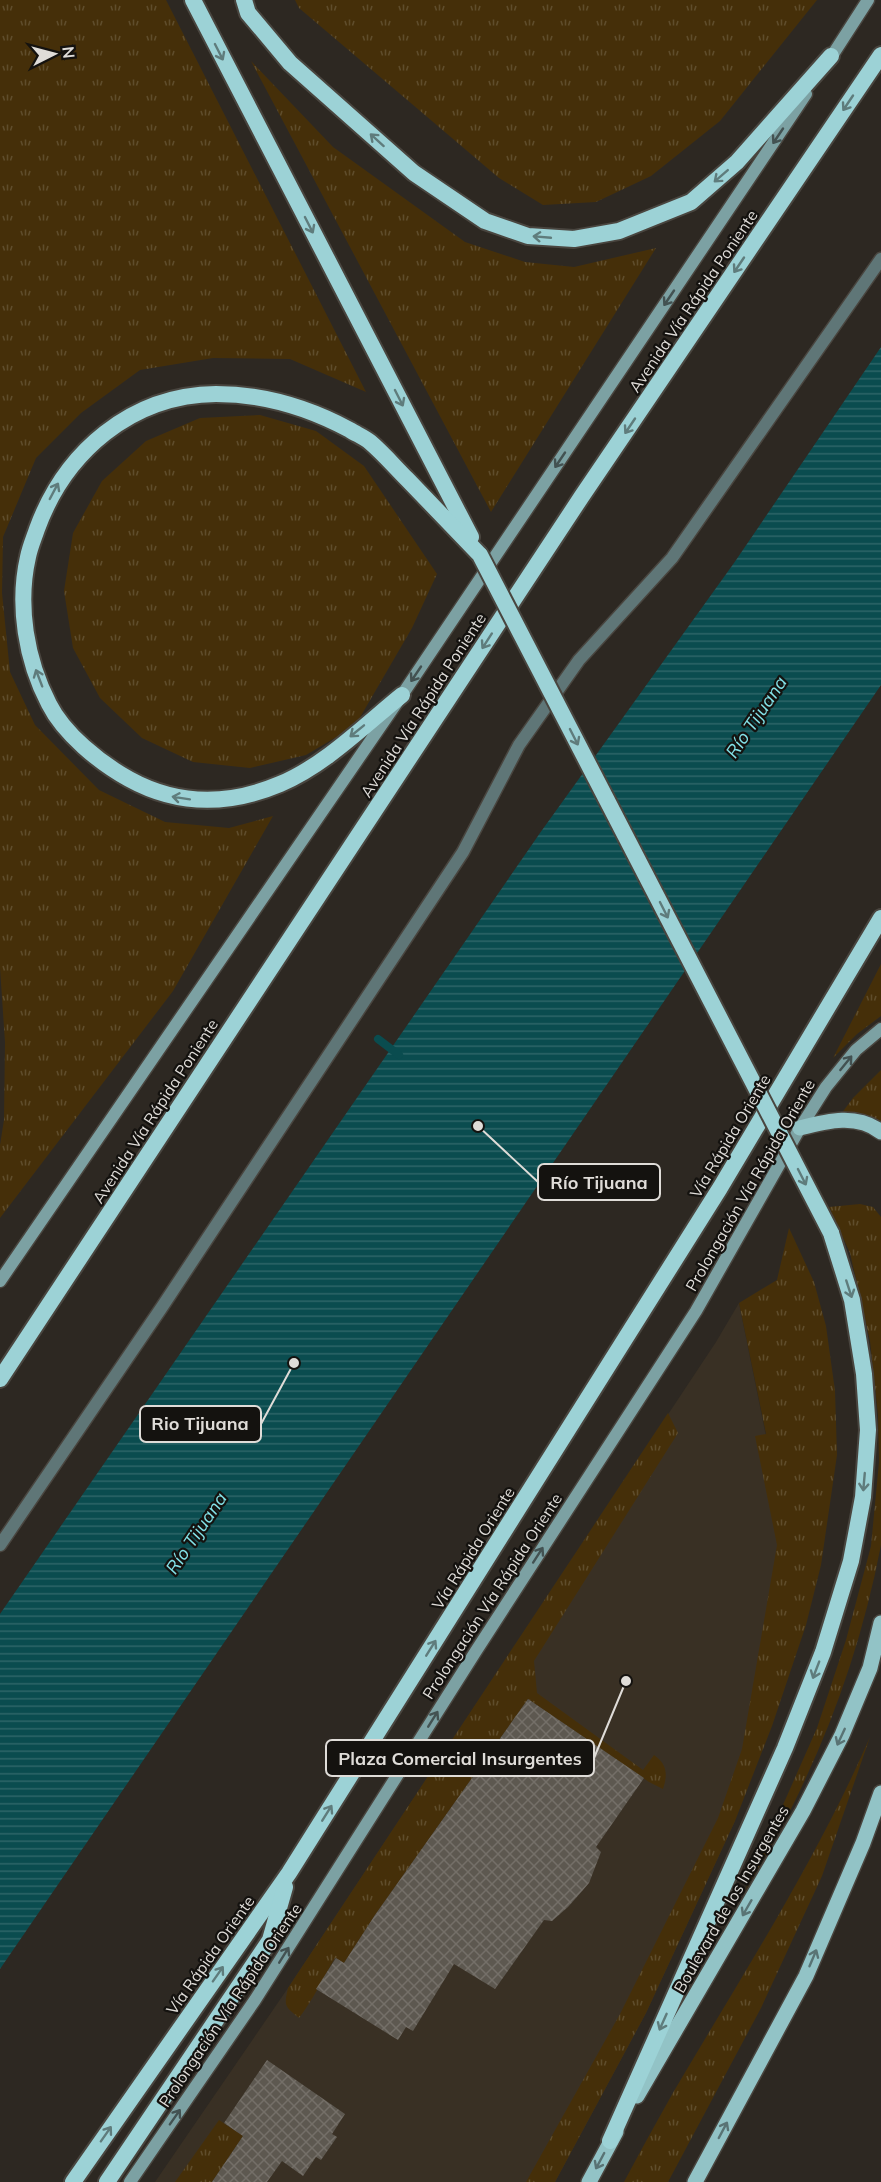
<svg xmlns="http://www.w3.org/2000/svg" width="881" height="2182" font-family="Mulish,sans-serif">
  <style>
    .built { fill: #393024 }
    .grass { fill: url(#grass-tufts) }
    .water { fill: url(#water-rules) }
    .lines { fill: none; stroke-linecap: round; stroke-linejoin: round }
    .stream { stroke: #0a4c4f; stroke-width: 8 }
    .building { fill: url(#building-cross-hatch) }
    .service-casing { stroke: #49453f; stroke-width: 15 }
    .secondary-casing { stroke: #49453f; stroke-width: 15 }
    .primary-casing { stroke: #49453f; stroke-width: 18 }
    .trunk-casing { stroke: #49453f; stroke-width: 20 }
    .service { stroke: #5f7677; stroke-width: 12 }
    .secondary { stroke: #7ca1a3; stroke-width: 12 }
    .primary { stroke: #92c3c6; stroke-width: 15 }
    .trunk { stroke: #9cd2d6; stroke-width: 16 }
    .trunk-bridge-casing { stroke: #49453f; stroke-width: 20; stroke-linecap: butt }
    .trunk-bridge { stroke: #9cd2d6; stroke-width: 16 }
    .oneway { stroke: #5f7c7c }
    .oneway2 { stroke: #435252 }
    .oneway3 { stroke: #597374 }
    .labels { text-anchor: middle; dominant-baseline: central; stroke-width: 4.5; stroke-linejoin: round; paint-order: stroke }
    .street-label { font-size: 16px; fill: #dfdcd8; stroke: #14120f }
    .water-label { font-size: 18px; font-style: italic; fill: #83e2e8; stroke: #14120f }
    .leader { fill: none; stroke: #dfdcd8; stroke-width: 2 }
    .callout-dot { fill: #dfdcd8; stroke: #14120f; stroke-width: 2 }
    .callout { fill: #14120f; stroke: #dfdcd8; stroke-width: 2 }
    .callout-label { font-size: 18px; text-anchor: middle; font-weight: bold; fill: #dfdcd8 }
  </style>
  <defs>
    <pattern id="grass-tufts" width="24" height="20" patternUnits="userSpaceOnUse" patternTransform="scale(1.5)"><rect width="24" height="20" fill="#452f09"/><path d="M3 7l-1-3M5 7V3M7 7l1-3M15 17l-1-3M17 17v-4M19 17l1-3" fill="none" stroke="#5f4d2c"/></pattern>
    <pattern id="water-rules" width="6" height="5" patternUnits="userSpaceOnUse" patternTransform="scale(1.5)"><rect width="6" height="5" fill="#0a4c4f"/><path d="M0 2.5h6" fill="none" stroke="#2d6568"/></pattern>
    <pattern id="building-cross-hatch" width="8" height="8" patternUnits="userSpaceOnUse" patternTransform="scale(1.5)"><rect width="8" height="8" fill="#5d5850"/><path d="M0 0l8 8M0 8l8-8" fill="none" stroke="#746f68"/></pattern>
  </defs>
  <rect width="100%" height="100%" fill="#2d2822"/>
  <path class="built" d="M739 1303 787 1540 735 1821 646 2013 555 2182H155L288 1988 716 1342Z"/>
  <g class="grass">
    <path d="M0 0H166L366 392 290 359 213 358 140 370 81 413 36 458 3 537 2 593 10 672 35 725 99 790 165 822 229 828 273 816 173 991 0 1218V1145L4 1120 5 1042 0 968Z"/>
    <path d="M295 0H817L720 121 651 176 596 202 543 205 499 178 299 8Z"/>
    <path d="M251 61 333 147 465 242 525 262 574 267 656 248 491 512Z"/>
    <path d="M260 415 316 431 364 466 437 574 412 628 355 726 306 755 250 768 193 762 142 738 100 698 73 648 64 591 73 533 102 481 146 441 200 418Z"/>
    <path d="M881 964V1016L857 1034 833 1058Z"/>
    <path d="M881 1070V1124L841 1114 853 1098Z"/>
    <path d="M860 1204 873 1207 881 1217V1545C865 1628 839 1708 803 1784 786 1822 764 1857 744 1893L817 1728 846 1640 871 1546 879 1462 878 1415 870 1341 850 1253 829 1207Z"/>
    <path d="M789 1228 814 1282 826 1326 835 1391 837 1455 821 1565 806 1625 772 1726 735 1821 646 2013 555 2182H526L620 2014 718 1818 742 1749 777 1545 755 1436 766 1434 739 1303 777 1280Z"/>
    <path d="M668 1413 678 1433 534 1661 537 1693 643 1770 654 1755C667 1764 668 1774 663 1789L649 1782 528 1699 375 1915 344 1963 335 1958C323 1978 313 2000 299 2018 284 2006 284 2006 288 1988Z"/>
    <path d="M870 1737 822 1876 761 2008 668 2182H624C640 2152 657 2121 674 2091 743 1974 816 1861 870 1737Z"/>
    <path d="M219 2120 243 2136 212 2182H175Z"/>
  </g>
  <path class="water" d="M881 347V685L0 1969V1614L540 833 734 563Z"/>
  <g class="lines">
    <path class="stream" d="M378 1039 399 1055"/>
  </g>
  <g class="building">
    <path d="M528 1699 644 1778 596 1847 601 1852 589 1883 583 1890 568 1907 552 1921 544 1920 495 1989 454 1964 413 2031 406 2027 398 2040 316 1989 336 1958 344 1963 375 1915Z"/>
    <path d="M267 2060 345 2114 332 2134 337 2137 321 2160 316 2157 303 2176 282 2161 267 2182H212L243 2136 224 2123Z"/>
  </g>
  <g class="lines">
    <defs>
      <path id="service" d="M0 1545 162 1307 463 852 519 745 579 660 672 558 881 259"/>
      <g id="secondary">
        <path d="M828 62 868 0"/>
        <path d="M0 1281 402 695 806 94"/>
        <path d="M130 2182 255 2000 476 1651 696 1311 800 1128 826 1087 856 1050 881 1029"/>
      </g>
      <g id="primary">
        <path d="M800 1128C827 1121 857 1113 881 1132"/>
        <path d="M637 2096 803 1811 842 1735 870 1668 881 1623"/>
        <path d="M589 2182 616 2132"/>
        <path d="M695 2182 806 1976 863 1843 881 1793"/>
      </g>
      <g id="trunk">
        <path d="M193 0 471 537"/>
        <path d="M244 0 248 13 290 63 414 173 485 221 528 236 574 239 619 231 691 202 737 162 831 56"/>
        <path d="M402 695C366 724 324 766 280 784 228 806 178 806 129 779 100 763 64 734 49 704 26 660 17 605 28 557 30 547 34 538 37 529 65 452 131 395 216 394 263 394 309 408 350 430 356 434 364 437 370 442 383 453 395 467 407 479 431 504 456 530 480 555"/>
        <path d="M0 1379 582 496 881 55"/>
        <path d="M610 2141 785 1748 823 1652 851 1561 863 1497 868 1430 864 1374 852 1300 831 1233"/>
        <path d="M73 2182 289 1873 720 1188 881 918"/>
        <path d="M107 2182 270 1940 285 1887"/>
      </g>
    </defs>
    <use href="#service" class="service-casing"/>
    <use href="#secondary" class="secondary-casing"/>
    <use href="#primary" class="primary-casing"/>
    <use href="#trunk" class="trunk-casing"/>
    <use href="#service" class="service"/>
    <use href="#secondary" class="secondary"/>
    <use href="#primary" class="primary"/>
    <use href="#trunk" class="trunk"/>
    <defs>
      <path id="trunk-bridge" d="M480 555 831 1233"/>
    </defs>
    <use href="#trunk-bridge" class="trunk-bridge-casing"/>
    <use href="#trunk-bridge" class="trunk-bridge"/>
  </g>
  <defs><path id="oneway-shaft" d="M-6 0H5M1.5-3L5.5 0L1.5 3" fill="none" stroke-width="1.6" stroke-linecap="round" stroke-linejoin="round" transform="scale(1.5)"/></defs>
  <g class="oneway">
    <use href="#oneway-shaft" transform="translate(219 52) rotate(63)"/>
    <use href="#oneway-shaft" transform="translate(848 103) rotate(124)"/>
    <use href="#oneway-shaft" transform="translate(377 140) rotate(-138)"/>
    <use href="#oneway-shaft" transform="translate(721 176) rotate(139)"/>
    <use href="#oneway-shaft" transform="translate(309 225) rotate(63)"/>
    <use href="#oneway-shaft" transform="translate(542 237) rotate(-175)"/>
    <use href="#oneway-shaft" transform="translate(739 265) rotate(124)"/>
    <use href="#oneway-shaft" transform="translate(399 398) rotate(63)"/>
    <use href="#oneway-shaft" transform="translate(630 426) rotate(124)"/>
    <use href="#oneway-shaft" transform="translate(54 491) rotate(-62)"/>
    <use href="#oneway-shaft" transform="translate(487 641) rotate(123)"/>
    <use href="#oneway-shaft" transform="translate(39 678) rotate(-111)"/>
    <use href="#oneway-shaft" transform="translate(357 731) rotate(141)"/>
    <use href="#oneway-shaft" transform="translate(574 737) rotate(63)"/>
    <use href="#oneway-shaft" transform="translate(181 798) rotate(-171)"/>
    <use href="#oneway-shaft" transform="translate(664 910) rotate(63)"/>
    <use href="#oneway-shaft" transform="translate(802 1177) rotate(63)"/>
    <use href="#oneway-shaft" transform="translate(849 1289) rotate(72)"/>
    <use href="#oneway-shaft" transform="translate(864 1482) rotate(95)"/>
    <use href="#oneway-shaft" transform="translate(431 1648) rotate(-58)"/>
    <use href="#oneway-shaft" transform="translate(816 1670) rotate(111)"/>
    <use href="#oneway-shaft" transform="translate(327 1813) rotate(-58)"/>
    <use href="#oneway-shaft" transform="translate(218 1974) rotate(-55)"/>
    <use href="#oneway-shaft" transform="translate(663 2022) rotate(114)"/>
    <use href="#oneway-shaft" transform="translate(106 2134) rotate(-55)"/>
  </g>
  <g class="oneway2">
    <use href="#oneway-shaft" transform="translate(778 136) rotate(124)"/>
    <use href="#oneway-shaft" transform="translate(669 298) rotate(124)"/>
    <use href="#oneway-shaft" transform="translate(560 460) rotate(124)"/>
    <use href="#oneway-shaft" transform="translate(416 674) rotate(124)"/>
    <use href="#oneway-shaft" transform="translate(846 1063) rotate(-51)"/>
    <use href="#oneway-shaft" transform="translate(538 1555) rotate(-57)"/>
    <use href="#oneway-shaft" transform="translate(433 1719) rotate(-58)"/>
    <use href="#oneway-shaft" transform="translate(284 1955) rotate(-58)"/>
    <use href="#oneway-shaft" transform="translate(175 2117) rotate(-55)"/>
  </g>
  <g class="oneway3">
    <use href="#oneway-shaft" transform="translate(841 1737) rotate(115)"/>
    <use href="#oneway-shaft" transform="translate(747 1908) rotate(120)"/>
    <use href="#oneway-shaft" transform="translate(813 1958) rotate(-67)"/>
    <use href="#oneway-shaft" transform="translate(723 2130) rotate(-62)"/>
    <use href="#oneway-shaft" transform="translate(600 2161) rotate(118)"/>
  </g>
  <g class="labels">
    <g class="street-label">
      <text transform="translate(693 301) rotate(-56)">Avenida Vía Rápida Poniente</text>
      <text transform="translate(423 705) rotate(-57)">Avenida Vía Rápida Poniente</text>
      <text transform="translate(155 1111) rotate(-57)">Avenida Vía Rápida Poniente</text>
      <text transform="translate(730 1136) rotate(-59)">Vía Rápida Oriente</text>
      <text transform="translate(750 1185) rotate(-60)">Prolongación Vía Rápida Oriente</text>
      <text transform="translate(473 1548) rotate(-58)">Vía Rápida Oriente</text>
      <text transform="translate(492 1596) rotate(-57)">Prolongación Vía Rápida Oriente</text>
      <text transform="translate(731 1899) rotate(-60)">Boulevard de los Insurgentes</text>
      <text transform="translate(210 1955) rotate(-55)">Vía Rápida Oriente</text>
      <text transform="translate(230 2005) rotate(-56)">Prolongación Vía Rápida Oriente</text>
    </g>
    <g class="water-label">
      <text transform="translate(756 717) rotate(-56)">Río Tijuana</text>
      <text transform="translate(196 1533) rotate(-56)">Río Tijuana</text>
    </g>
  </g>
  <path class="leader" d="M478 1126L538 1182M294 1363L261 1424M626 1681L594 1758"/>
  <g class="callout-dot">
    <circle cx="478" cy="1126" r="6"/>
    <circle cx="294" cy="1363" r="6"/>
    <circle cx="626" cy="1681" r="6"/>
  </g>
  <g class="callout">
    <rect x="538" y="1164" width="122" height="36" rx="6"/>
    <rect x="140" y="1406" width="121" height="36" rx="6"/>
    <rect x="326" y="1740" width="268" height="36" rx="6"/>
  </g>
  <g class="callout-label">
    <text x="599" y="1189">Río Tijuana</text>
    <text x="200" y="1430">Rio Tijuana</text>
    <text x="460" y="1765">Plaza Comercial Insurgentes</text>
  </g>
  <g transform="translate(54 54) rotate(84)" stroke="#14120f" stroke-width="4.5" paint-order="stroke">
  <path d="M0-4.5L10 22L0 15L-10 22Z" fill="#dfdcd8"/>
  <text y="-9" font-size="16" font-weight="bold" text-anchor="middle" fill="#dfdcd8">N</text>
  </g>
</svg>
